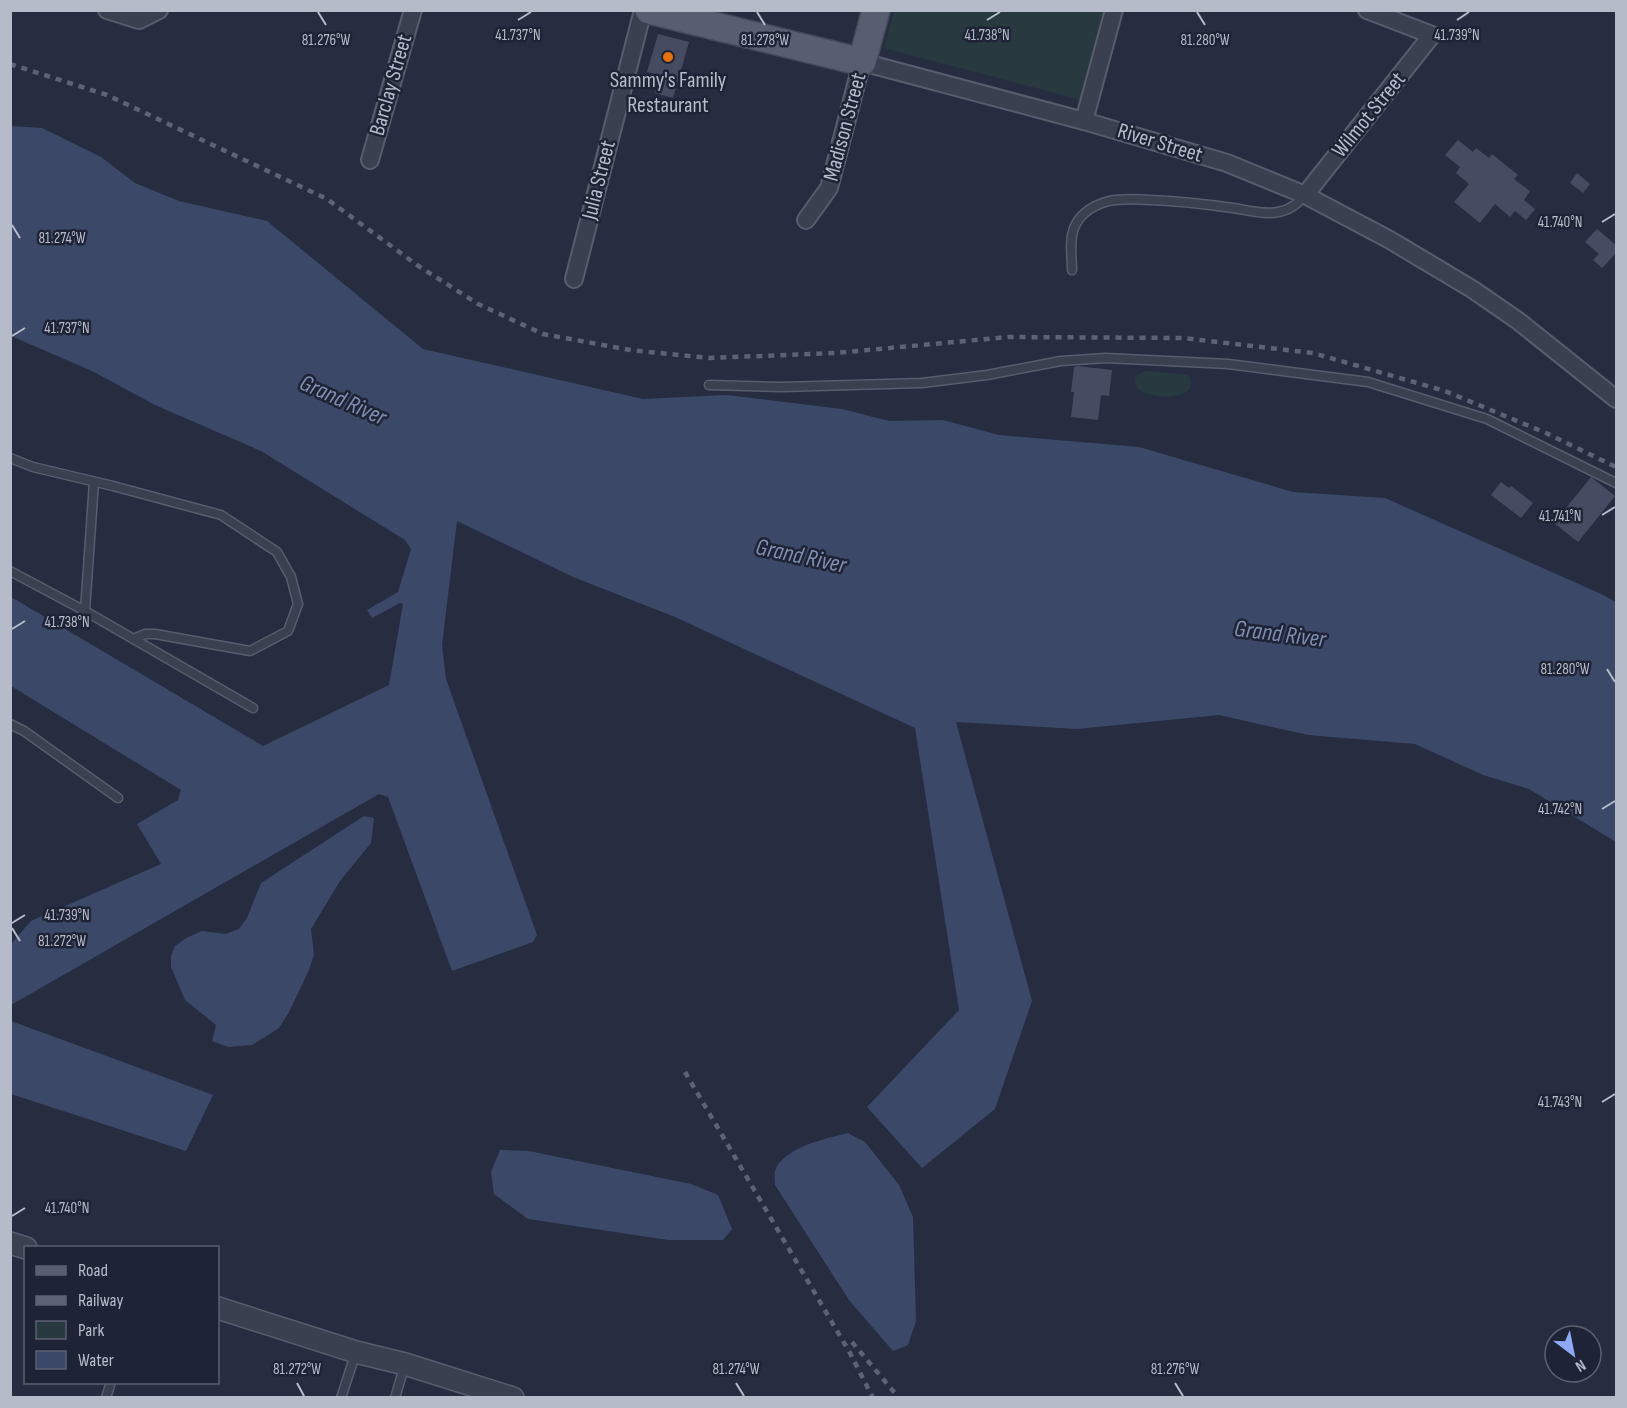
<svg xmlns="http://www.w3.org/2000/svg" width="1627" height="1408" font-family="'Sofia Sans Condensed',sans-serif">
  <style>
    .green { fill: #283a40 }
    .water { fill: #3b4868 }
    .building { fill: #454c61 }
    .lines { fill: none; stroke-linecap: round; stroke-linejoin: round }
    .service-casing { stroke: #575d6d; stroke-width: 11 }
    .minor-casing { stroke: #575d6d; stroke-width: 20 }
    .tertiary-casing { stroke: #575d6d; stroke-width: 24 }
    .primary-casing { stroke: #434859; stroke-width: 30 }
    .service { stroke: #3a404f; stroke-width: 8 }
    .minor { stroke: #3a404f; stroke-width: 16 }
    .tertiary { stroke: #3a404f; stroke-width: 21 }
    .primary { stroke: #585e6f; stroke-width: 27 }
    .rail { stroke: #5c6376; stroke-width: 4.5; stroke-dasharray: 6 6; stroke-linecap: butt }
    .ticks { fill: none; stroke: #b6bbca; stroke-width: 2 }
    .food-dot { fill: #e8710a; stroke: #1e2435; stroke-width: 2 }
    .labels { text-anchor: middle; dominant-baseline: central; stroke-width: 5; stroke-linejoin: round; paint-order: stroke }
    .poi-label { font-size: 22px; fill: #b6bbca; stroke: #1e2435 }
    .street-label { font-size: 22px; fill: #b6bbca; stroke: #1e2435 }
    .water-label { font-size: 24px; font-style: italic; fill: #7e8db1; stroke: #1e2435 }
    .ticks-label { font-size: 15px; text-anchor: middle; fill: #b6bbca; stroke: #1e2435; stroke-width: 5; stroke-linejoin: round; paint-order: stroke }
  </style>
  <rect width="100%" height="100%" fill="#262d40"/>
  <g class="green">
    <path d="M894 11V10L1104 11 1081 100 884 48Z"/>
    <path d="M1149 371 1188 375C1203 400 1152 401 1138 389L1135 382C1136 374 1142 372 1149 371Z"/>
  </g>
  <g class="water">
    <path d="M11 126 42 128 101 157 135 183 179 201 267 221 423 349 643 399 726 395 842 409 889 421 943 420 999 435 1139 447 1293 492 1385 498 1599 593 1616 602V842L1529 789 1483 775 1415 744 1308 735 1219 715 1077 729 956 722 1032 1001 995 1109 922 1168 867 1107 959 1010 915 728 675 617 573 577 457 521 442 645 446 679 537 935 533 942 452 971 388 797 379 794 11 1005V944L31 921 161 864 137 824 178 800 181 790 11 686V597L263 746 389 685 403 604 400 603 372 618 367 610 398 592 411 549 405 540 261 451 155 405 92 371 11 336Z"/>
    <path d="M364 816 374 818 371 843 340 881 311 929 314 954 309 970 289 1012 279 1028 252 1045 228 1047 212 1041 216 1025 185 1000 171 967V956L175 946 186 938 202 931 226 934 239 929 247 918 261 883Z"/>
    <path d="M11 1021 213 1095 186 1151 11 1094Z"/>
    <path d="M848 1133 865 1142 899 1185 913 1217 916 1321 908 1345 893 1351 849 1300 775 1185C775 1180 774 1175 775 1171 782 1148 827 1138 848 1133Z"/>
    <path d="M500 1150 529 1151 691 1184 718 1195 732 1229 723 1240H668L528 1219 494 1194 491 1172Z"/>
  </g>
  <g class="building">
    <path d="M658 34 689 42 673 98 655 93 660 75 647 72Z"/>
    <path d="M1458 140 1473 152 1476 148 1489 158 1492 154 1518 175 1514 179 1530 191 1524 200 1535 209 1526 220 1515 211 1510 217 1495 204 1480 223 1454 202 1469 184 1456 173 1460 167 1445 155Z"/>
    <path d="M1577 173 1590 184 1583 193 1570 183Z"/>
    <path d="M1597 229 1617 246V252L1602 268 1593 260 1599 254 1585 242Z"/>
    <path d="M1078 366 1112 370 1109 396 1101 395 1098 420 1071 417 1074 392H1071L1074 367Z"/>
    <path d="M1591 477 1615 496 1578 542 1554 523Z"/>
    <path d="M1501 482 1509 488 1511 486 1533 503 1521 518 1491 495Z"/>
  </g>
  <g class="lines">
    <defs>
      <g id="service">
        <path d="M1072 270C1072 256 1069 241 1074 228 1080 213 1094 205 1109 201 1122 198 1137 199 1150 200 1178 201 1205 204 1233 208 1247 210 1263 215 1278 212 1290 210 1297 204 1305 195"/>
        <path d="M709 385 782 387 922 383 987 375 1061 361 1106 358 1228 364 1368 382 1487 419 1616 483"/>
        <path d="M10 458 33 467 113 486 221 515 277 552 291 577 298 604 288 631 250 651 155 634H145L133 639"/>
        <path d="M10 571 85 611 253 708"/>
        <path d="M85 611 94 482"/>
        <path d="M10 724 24 731 118 798"/>
        <path d="M106 1398 111 1382"/>
        <path d="M341 1398 356 1352"/>
        <path d="M395 1398 405 1364"/>
      </g>
      <g id="minor">
        <path d="M107 10 139 20 159 10"/>
        <path d="M1084 121 1114 10"/>
        <path d="M370 160 413 10"/>
        <path d="M1305 195 1432 35 1367 10"/>
        <path d="M806 220 829 188 862 62 1084 121 1227 163 1305 195 1390 240 1472 289 1517 320 1616 399"/>
        <path d="M574 279 643 10"/>
      </g>
      <g id="tertiary">
        <path d="M10 1243 26 1248"/>
        <path d="M218 1308 356 1352 405 1364 513 1398"/>
      </g>
      <path id="primary" d="M649 10 862 62 876 10"/>
    </defs>
    <use href="#service" class="service-casing"/>
    <use href="#minor" class="minor-casing"/>
    <use href="#tertiary" class="tertiary-casing"/>
    <use href="#primary" class="primary-casing"/>
    <use href="#service" class="service"/>
    <use href="#minor" class="minor"/>
    <use href="#tertiary" class="tertiary"/>
    <use href="#primary" class="primary"/>
    <g class="rail">
      <path d="M10 64 107 95 327 199 417 265 478 304 543 334 630 350 709 358 836 353 1008 337 1183 338 1313 353 1445 391 1546 433 1616 467"/>
      <path d="M685 1072 850 1353 873 1398"/>
      <path d="M852 1342 899 1398"/>
    </g>
  </g>
  <path class="ticks" d="M318 12 326 25M757 12 765 25M1197 12 1205 25M518 20 531 12M987 20 1000 12M1457 20 1469 12M1602 222 1615 214M12 225 20 238M12 336 25 328M1602 515 1615 507M12 629 25 621M1607 669 1615 682M1602 809 1615 801M12 923 25 915M12 928 20 941M1602 1102 1615 1094M12 1216 25 1208M297 1383 304 1396M736 1383 744 1396M1175 1383 1183 1396"/>
  <circle class="food-dot" cx="668" cy="57" r="6"/>
  <g class="labels">
    <g class="poi-label">
      <text x="668" y="80">Sammy's Family<tspan x="668" dy="25">Restaurant</tspan></text>
    </g>
    <g class="street-label">
      <text transform="translate(391 85) rotate(-74)">Barclay Street</text>
      <text transform="translate(1369 115) rotate(-51)">Wilmot Street</text>
      <text transform="translate(845 127) rotate(-75)">Madison Street</text>
      <text transform="translate(1160 143) rotate(17)">River Street</text>
      <text transform="translate(599 180) rotate(-76)">Julia Street</text>
    </g>
    <g class="water-label">
      <text transform="translate(343 400) rotate(24)">Grand River</text>
      <text transform="translate(801 556) rotate(12)">Grand River</text>
      <text transform="translate(1280 634) rotate(7)">Grand River</text>
    </g>
  </g>
  <g class="ticks-label">
    <text x="518" y="40">41.737°N</text>
    <text x="987" y="40">41.738°N</text>
    <text x="1457" y="40">41.739°N</text>
    <text x="765" y="45">81.278°W</text>
    <text x="326" y="45">81.276°W</text>
    <text x="1205" y="45">81.280°W</text>
    <text x="1560" y="227">41.740°N</text>
    <text x="62" y="243">81.274°W</text>
    <text x="67" y="333">41.737°N</text>
    <text x="1560" y="521">41.741°N</text>
    <text x="67" y="627">41.738°N</text>
    <text x="1565" y="674">81.280°W</text>
    <text x="1560" y="814">41.742°N</text>
    <text x="67" y="920">41.739°N</text>
    <text x="62" y="946">81.272°W</text>
    <text x="1560" y="1107">41.743°N</text>
    <text x="67" y="1213">41.740°N</text>
    <text x="297" y="1374">81.272°W</text>
    <text x="736" y="1374">81.274°W</text>
    <text x="1175" y="1374">81.276°W</text>
  </g>
  <rect width="1627" height="1408" fill="none" stroke="#b6bbca" stroke-width="24"/>
  <rect x="24" y="1246" width="195" height="138" fill="#1e2435" stroke="#5b6071" stroke-width="1.5"/>
  <rect x="36" y="1266" width="30" height="9" fill="#585e6f" stroke="#5b6071" stroke-width="1.5"/>
  <text x="78" y="1276" font-size="18" fill="#b6bbca">Road</text>
  <rect x="36" y="1296" width="30" height="9" fill="#5c6376" stroke="#5b6071" stroke-width="1.5"/>
  <text x="78" y="1306" font-size="18" fill="#b6bbca">Railway</text>
  <rect x="36" y="1321" width="30" height="18" fill="#283a40" stroke="#5b6071" stroke-width="1.5"/>
  <text x="78" y="1336" font-size="18" fill="#b6bbca">Park</text>
  <rect x="36" y="1351" width="30" height="18" fill="#3b4868" stroke="#5b6071" stroke-width="1.5"/>
  <text x="78" y="1366" font-size="18" fill="#b6bbca">Water</text>
  <g transform="translate(1573 1354) rotate(148)"><circle r="28" fill="#1e2435" stroke="#5b6071" stroke-width="1.5"/>
  <path d="M0-4.5L10 22L0 15L-10 22Z" fill="#8fa8f7"/>
  <text y="-9" font-size="16" font-weight="bold" text-anchor="middle" fill="#b6bbca">N</text>
  </g>
</svg>
